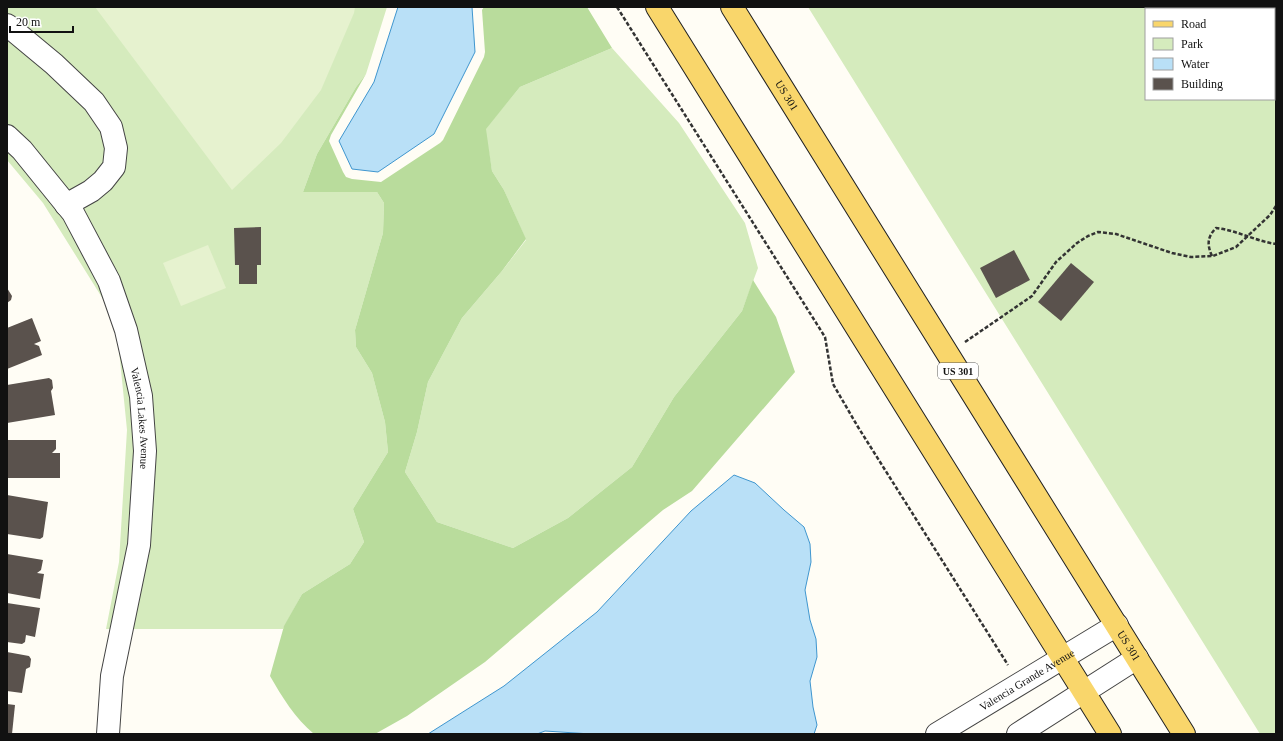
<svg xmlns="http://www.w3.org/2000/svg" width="1283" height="741" font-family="Georgia,serif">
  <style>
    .green { fill: #d5ebbd; fill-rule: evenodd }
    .forest { fill: #b9dc9c }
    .pitch { fill: #e6f2cf }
    .water { fill: #b9e0f7; stroke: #3f96cf }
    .building { fill: #5a524d }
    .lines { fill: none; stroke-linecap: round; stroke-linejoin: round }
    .minor-casing { stroke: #444; stroke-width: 24 }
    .major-casing { stroke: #222; stroke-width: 24 }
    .path { stroke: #333; stroke-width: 2.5; stroke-dasharray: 4 2; stroke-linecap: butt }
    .minor { stroke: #fff; stroke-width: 22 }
    .major { stroke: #f9d66b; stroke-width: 22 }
    .labels { text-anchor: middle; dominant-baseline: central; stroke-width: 4; stroke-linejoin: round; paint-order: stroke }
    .shield { fill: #fff; stroke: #585858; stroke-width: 1 }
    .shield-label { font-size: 10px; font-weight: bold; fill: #111 }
    .street-label { font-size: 11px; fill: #111; stroke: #fff }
  </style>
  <rect width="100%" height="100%" fill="#fffdf5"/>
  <g class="green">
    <path d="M7 7H387L366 74 356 87 317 154 303 192H377L384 203 383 233 355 330 356 347 372 373 385 422 388 452 353 509 364 542 350 564 302 594 283 629H106L119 562 127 430 116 320 43 203 7 160Z"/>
    <path d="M808 7H1276V734H1260ZM1146 9H1274V99H1146Z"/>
    <path d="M612 48 679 123 745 223 758 268 742 311 674 397 632 467 568 518 513 548 437 522 405 472 417 432 428 382 462 318 502 271 526 240 504 190 492 171 485 129 520 87Z"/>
  </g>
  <path class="forest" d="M484 7H587L612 48 520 87 486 129 492 171 504 190 526 239 502 271 462 318 428 382 417 432 405 472 437 522 513 548 568 518 632 467 674 397 742 311 753 280 776 317 795 372 692 491 663 510 485 662 407 716 375 734H314C295 718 282 697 270 676L284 626 302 594 350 564 364 542 353 509 388 452 385 422 372 373 356 347 355 330 383 233 384 203 377 192H303L317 154 356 87 366 74 331 135 329 141 343 172 346 177 352 179 381 182 440 143 443 140 484 57 485 52 482 10Z"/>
  <g class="pitch">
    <path d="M95 7H355L354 13 321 90 281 143 232 190Z"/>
    <path d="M208 245 226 288 181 306 163 263Z"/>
  </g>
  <g class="water">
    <path d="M398 7H472L475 52 434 134 378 172 352 169 339 141 374 82Z"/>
    <path d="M734 475 755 483 784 510 804 527 810 544 811 562 805 590 810 620 816 639 817 657 810 681 813 707 817 725 814 734H591L545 731 537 734H428L504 686 597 612 691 511Z"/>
  </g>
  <g class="building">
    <path d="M261 227V265H257V284H239V265H235L234 228Z"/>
    <path d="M1014 250 1030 280 996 298 980 268Z"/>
    <path d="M1071 263 1094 282 1061 321 1038 302Z"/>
    <path d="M7 288 12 296 11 300 7 303Z"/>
    <path d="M32 318 41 341 34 344 39 346 42 355 7 369V328Z"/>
    <path d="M49 378 52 380 53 388 51 391 55 415 7 423V385Z"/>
    <path d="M7 440H56V449L52 453H60V478H7Z"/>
    <path d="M7 495 48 502 43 537 40 539 7 534Z"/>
    <path d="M7 554 43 560 41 570 37 573 44 574 40 599 7 593Z"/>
    <path d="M7 603 40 608 35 637 26 635 25 642 22 644 7 642Z"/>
    <path d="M7 652 29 656 31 659 30 667 26 669 22 693 7 691Z"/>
    <path d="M7 704 15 705 12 734H7Z"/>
  </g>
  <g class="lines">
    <defs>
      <g id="minor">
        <path d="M7 25 54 64 94 102 111 127 116 148 114 167 103 181 91 191 66 205"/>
        <path id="s1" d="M7 136 22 150 73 213 109 281 126 330 141 396 145 451 139 545 112 676 108 734"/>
        <path id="s2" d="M937 734 1117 625"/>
        <path d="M1018 734 1137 658"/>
      </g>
      <g id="major">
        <path d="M657 7 1110 734"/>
        <path id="s3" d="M732 7 1184 734"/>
      </g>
    </defs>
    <use href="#minor" class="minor-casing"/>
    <use href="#major" class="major-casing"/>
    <g class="path">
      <path d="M617 7 825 337 833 384 858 427 1008 665"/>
      <path d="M1239 9V7"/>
      <path d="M1274 89 1276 91"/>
      <path d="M1212 256C1207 245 1207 237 1216 228 1236 230 1255 241 1276 244"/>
      <path d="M965 342 1032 296 1056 262 1077 243 1088 236 1098 232 1116 234 1172 253 1191 257 1213 256 1236 247 1270 215 1276 206"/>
    </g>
    <use href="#minor" class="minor"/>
    <use href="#major" class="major"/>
  </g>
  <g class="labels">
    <rect class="shield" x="938" y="363" width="40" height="16" rx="3"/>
    <g class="shield-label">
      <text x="958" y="371">US 301</text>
    </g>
    <g class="street-label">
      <text stroke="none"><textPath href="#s3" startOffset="104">US 301</textPath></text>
      <text stroke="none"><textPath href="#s1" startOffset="320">Valencia Lakes Avenue</textPath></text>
      <text stroke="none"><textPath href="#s3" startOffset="752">US 301</textPath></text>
      <text stroke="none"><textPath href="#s2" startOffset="105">Valencia Grande Avenue</textPath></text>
    </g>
  </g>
  <rect width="1283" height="741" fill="none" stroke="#111111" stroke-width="16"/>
  <rect x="1145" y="8" width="130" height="92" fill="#ffffff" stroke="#a0a0a0"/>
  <rect x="1153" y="21" width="20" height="6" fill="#f9d66b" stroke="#a0a0a0"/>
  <text x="1181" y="28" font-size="12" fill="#111111">Road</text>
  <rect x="1153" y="38" width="20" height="12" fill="#d5ebbd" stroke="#a0a0a0"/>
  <text x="1181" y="48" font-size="12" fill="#111111">Park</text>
  <rect x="1153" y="58" width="20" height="12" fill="#b9e0f7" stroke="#a0a0a0"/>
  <text x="1181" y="68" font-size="12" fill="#111111">Water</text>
  <rect x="1153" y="78" width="20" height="12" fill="#5a524d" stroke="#a0a0a0"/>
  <text x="1181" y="88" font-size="12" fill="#111111">Building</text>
  <path d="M10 26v6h63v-6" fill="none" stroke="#111111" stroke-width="2"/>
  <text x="16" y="26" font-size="12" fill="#111111" stroke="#ffffff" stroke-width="3" paint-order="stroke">20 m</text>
</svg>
